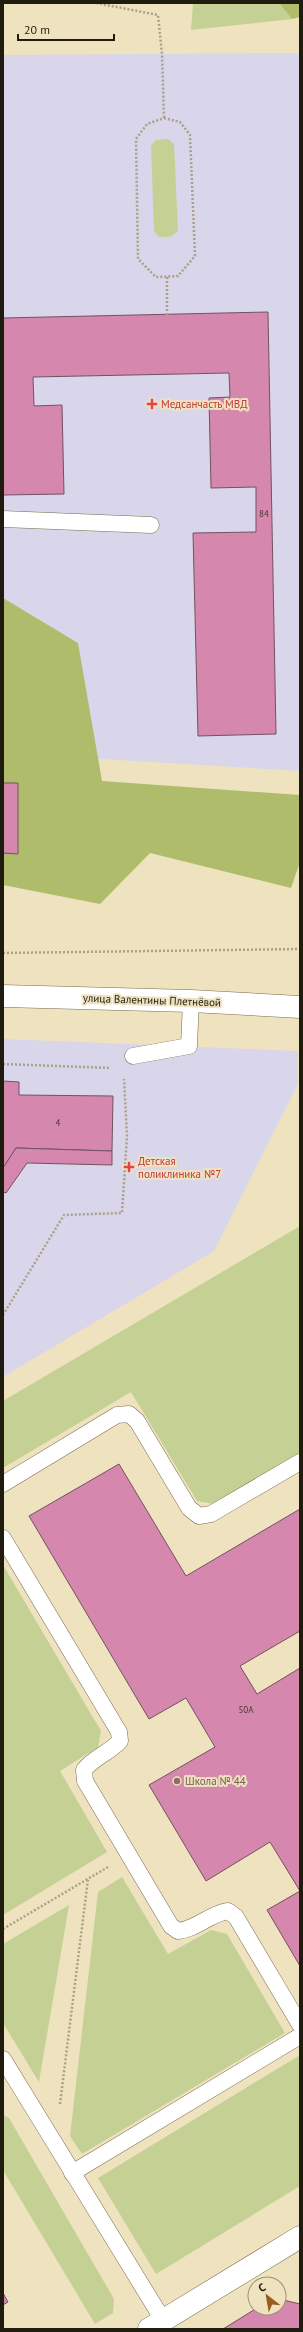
<svg xmlns="http://www.w3.org/2000/svg" width="303" height="2332" font-family="'PT Sans',sans-serif">
  <style>
    .medical { fill: #d9d5eb }
    .green { fill: #c5d194 }
    .forest { fill: #aebc6b }
    .building { fill: #d587ae; stroke: #725261 }
    .lines { fill: none; stroke-linecap: round; stroke-linejoin: round }
    .service-casing { stroke: #786c4d; stroke-width: 17 }
    .minor-casing { stroke: #786c4d; stroke-width: 23 }
    .path { stroke: #aba185; stroke-width: 2.5; stroke-dasharray: 2 2; stroke-linecap: butt }
    .service { stroke: #fff; stroke-width: 16 }
    .minor { stroke: #fff; stroke-width: 22 }
    .health-dot { fill: #e0444e; stroke: #efe2bf; stroke-width: 1.5 }
    .education-dot { fill: #8d6e63; stroke: #efe2bf; stroke-width: 1.5 }
    .labels { text-anchor: middle; dominant-baseline: central; stroke-width: 4; stroke-linejoin: round; paint-order: stroke }
    .number-label { font-size: 9px; fill: #4c3636 }
    .health-label { font-size: 11px; fill: #be3a42; stroke: #efe2bf; text-anchor: start }
    .street-label { font-size: 11px; fill: #1f1b0e; stroke: #efe2bf }
    .education-label { font-size: 11px; fill: #785e54; stroke: #efe2bf; text-anchor: start }
  </style>
  <rect width="100%" height="100%" fill="#efe2bf"/>
  <g class="medical">
    <path d="M300 53V771L3 753V55Z"/>
    <path d="M3 1039 298 1051V1084L214 1251 3 1377Z"/>
  </g>
  <g class="green">
    <path d="M193 3H279L292 19 191 30Z"/>
    <path d="M168 139 174 144 178 231 170 237H159L154 231 151 146 156 140Z"/>
    <path d="M300 1226V1453L213 1504 197 1501 131 1392 3 1468V1401Z"/>
    <path d="M3 1565 101 1731 98 1747 60 1771 107 1852 3 1915Z"/>
    <path d="M122 1877 168 1954 211 1930 227 1934 285 2033 82 2154 70 2136 98 1892Z"/>
    <path d="M69 1905 39 2082 3 2023V1944Z"/>
    <path d="M300 2055V2186L156 2274 98 2178Z"/>
    <path d="M3 2115 9 2118 114 2299 113 2313 95 2324 3 2170Z"/>
  </g>
  <g class="forest">
    <path d="M279 3H300V17L292 19Z"/>
    <path d="M3 598 78 643 102 781 300 795V862L291 888 150 853 100 904 3 885Z"/>
  </g>
  <g class="building">
    <path d="M268 312 276 734 198 736 193 533 256 532V487L211 488 209 398 230 397 229 373 33 377 34 406 62 405 64 494 3 495V318Z"/>
    <path d="M3 783H18V854L3 853Z"/>
    <path d="M3 1081 19 1082V1095L113 1096 112 1151 16 1148 3 1169Z"/>
    <path d="M16 1148 112 1151V1165L27 1163 6 1193 3 1192V1168Z"/>
    <path d="M119 1464 186 1576 300 1509V1631L240 1666 257 1694 300 1668V1966L267 1910 300 1891 270 1842 206 1881 149 1785 215 1747 186 1698 149 1719 29 1516Z"/>
    <path d="M3 2293 8 2302 3 2305Z"/>
    <path d="M279 2299 300 2304V2329H223L257 2308H279Z"/>
  </g>
  <g class="lines">
    <defs>
      <g id="service">
        <path d="M3 519 151 525"/>
        <path d="M133 1056 189 1046 191 1001"/>
        <path d="M3 1484 117 1415 129 1414 137 1421 189 1508 199 1516 211 1514 300 1462"/>
        <path d="M3 1538 119 1732 120 1741C109 1753 94 1757 84 1770L85 1781 171 1926 178 1931C197 1929 209 1914 228 1911L236 1917 300 2025"/>
        <path d="M3 2059 163 2320"/>
        <path d="M72 2173 300 2036"/>
      </g>
      <g id="minor">
        <path d="M3 996 191 1001 300 1007"/>
        <path d="M149 2329 300 2237"/>
      </g>
    </defs>
    <use href="#service" class="service-casing"/>
    <use href="#minor" class="minor-casing"/>
    <g class="path">
      <path d="M96 3 158 15 162 54 164 118"/>
      <path d="M164 118 180 122 190 135 195 256 178 276 156 277 138 259 136 139 147 124Z"/>
      <path d="M167 277V315"/>
      <path d="M3 953 300 949"/>
      <path d="M3 1064 111 1068"/>
      <path d="M3 1315 64 1215 122 1213 127 1136 124 1079"/>
      <path d="M3 1929 108 1867"/>
      <path d="M60 2104 88 1879"/>
    </g>
    <use href="#service" class="service"/>
    <use href="#minor" class="minor"/>
  </g>
  <g class="health-dot">
    <path d="M150 398h4v4h4v4h-4v4h-4v-4h-4v-4h4z"/>
    <path d="M127 1161h4v4h4v4h-4v4h-4v-4h-4v-4h4z"/>
  </g>
  <circle class="education-dot" cx="177" cy="1781" r="4"/>
  <g class="labels">
    <g class="number-label">
      <text x="264" y="513">84</text>
      <text x="58" y="1122">4</text>
      <text x="246" y="1709">50А</text>
    </g>
    <g class="health-label">
      <text x="161" y="404">Медсанчасть МВД</text>
      <text x="138" y="1161">Детская<tspan x="138" dy="13">поликлиника №7</tspan></text>
    </g>
    <g class="street-label">
      <text transform="translate(152 1000) rotate(2)">улица Валентины Плетнёвой</text>
    </g>
    <g class="education-label">
      <text x="185" y="1781">Школа № 44</text>
    </g>
  </g>
  <rect width="303" height="2332" fill="none" stroke="#1f1b0e" stroke-width="8"/>
  <g transform="translate(267 2296) rotate(329)"><circle r="19" fill="#efe2bf" stroke="#9c9278"/>
  <path d="M0-3L7 15L0 10L-7 15Z" fill="#985d1d"/>
  <text y="-6" font-size="11" font-weight="bold" text-anchor="middle" fill="#1f1b0e">С</text>
  </g>
  <path d="M18 34v6h96v-6" fill="none" stroke="#1f1b0e" stroke-width="2"/>
  <text x="24" y="34" font-size="12" fill="#1f1b0e" stroke="#efe2bf" stroke-width="3" paint-order="stroke">20 m</text>
</svg>
